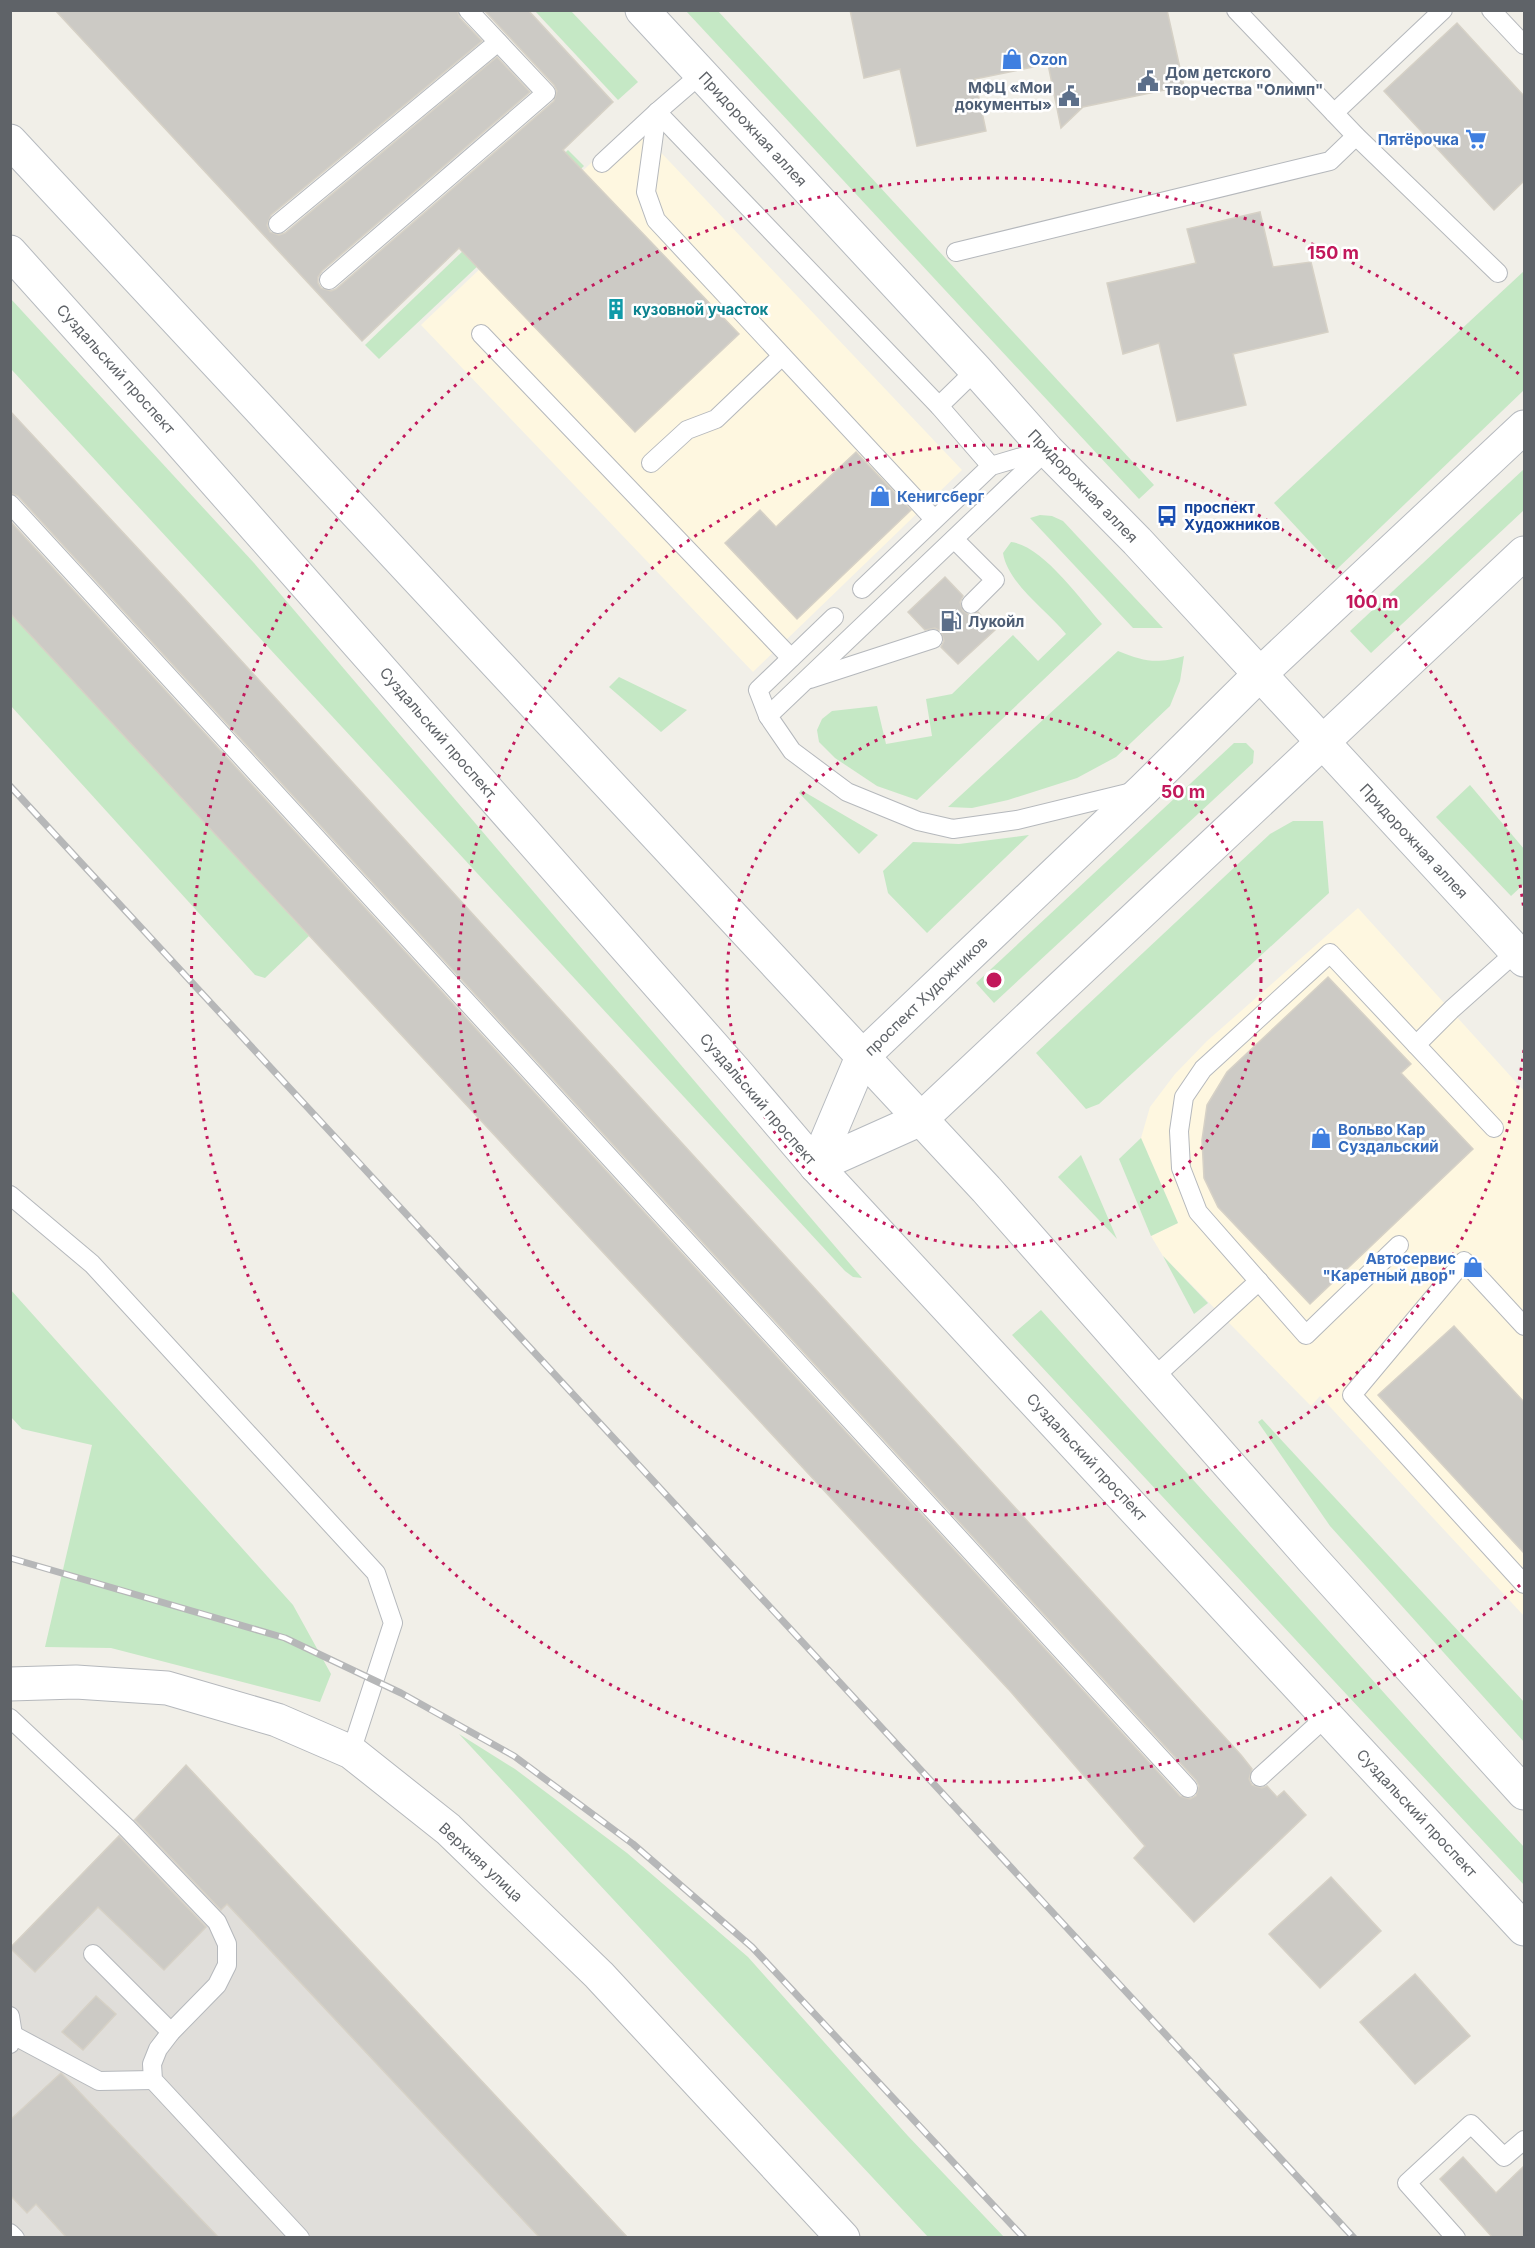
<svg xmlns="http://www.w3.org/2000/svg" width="1535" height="2248" font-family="Inter,sans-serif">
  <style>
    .commercial { fill: #fef7e0 }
    .industrial { fill: #e0deda }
    .green { fill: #c5e8c5 }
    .building { fill: #cccac5; stroke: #d6d1c6; stroke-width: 1.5 }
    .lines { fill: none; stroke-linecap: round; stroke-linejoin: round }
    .lane-casing { stroke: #b5b8bc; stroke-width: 20 }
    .street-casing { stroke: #b5b8bc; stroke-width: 35 }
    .secondary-casing { stroke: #b6babf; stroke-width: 35 }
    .lane { stroke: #fff; stroke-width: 18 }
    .street { stroke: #fff; stroke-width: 33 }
    .secondary { stroke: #fff; stroke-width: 33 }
    .rail-casing { stroke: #b6b7b8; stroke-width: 7 }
    .rail { stroke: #fff; stroke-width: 4.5; stroke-dasharray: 14; stroke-linecap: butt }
    .ring { fill: none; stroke: #c2185b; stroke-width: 3; stroke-dasharray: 3 6 }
    .labels { text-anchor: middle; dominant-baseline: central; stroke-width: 5; stroke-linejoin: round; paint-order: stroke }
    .shop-label { font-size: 15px; font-weight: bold; fill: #366cbe; stroke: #fff; text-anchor: start }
    .service-label { font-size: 15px; font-weight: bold; fill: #4e5e75; stroke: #fff; text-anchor: start }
    .street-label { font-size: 15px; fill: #5f6368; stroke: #fff }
    .culture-label { font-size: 15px; font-weight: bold; fill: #0d838f; stroke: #fff; text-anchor: start }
    .transit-label { font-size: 15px; font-weight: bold; fill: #164399; stroke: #fff; text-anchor: start }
    .centre { fill: #c2185b; stroke: #fff; stroke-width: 3 }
    .ring-label { font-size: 18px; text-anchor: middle; font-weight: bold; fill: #c2185b; stroke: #fff; stroke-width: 5; stroke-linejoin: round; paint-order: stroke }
  </style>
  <rect width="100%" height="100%" fill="#f1efe8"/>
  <g class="commercial">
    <path d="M633 123 962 470 753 672 421 325Z"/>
    <path d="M1358 908 1524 1091V1616L1320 1396 1311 1406 1163 1256 1151 1236 1178 1223 1141 1138 1150 1107 1175 1074 1207 1041Z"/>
  </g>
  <path class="industrial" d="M186 1765 492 2092 628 2237H11L10 1948Z"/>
  <g class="green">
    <path d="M535 11H571L638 82 618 100Z"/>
    <path d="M686 11H718L1154 485 1139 499Z"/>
    <path d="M568 150 584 166 379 359 365 345Z"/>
    <path d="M1524 271V390L1336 570 1274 503Z"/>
    <path d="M11 299 254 563 862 1278 853 1277 845 1271 11 369Z"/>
    <path d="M1524 469V510L1371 653 1350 631Z"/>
    <path d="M1040 515 1052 516 1063 521 1163 628H1133L1030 518Z"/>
    <path d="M1011 542C1042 545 1081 600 1102 624L917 800 877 786 835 758 819 742 817 730 822 719 832 711 877 706 886 744 932 736 926 699 952 694 1013 635 1038 661 1066 634C1047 610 1008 584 1003 553Z"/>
    <path d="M11 613 309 936 265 978 255 975 11 706Z"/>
    <path d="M1118 651C1145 662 1157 664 1184 656L1180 681 1170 706 1116 757 1077 778 1008 800 972 808 948 807Z"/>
    <path d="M619 677 687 710 661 732 609 687Z"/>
    <path d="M1234 743H1246L1254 751 1253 763 994 1003 976 983Z"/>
    <path d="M1470 785 1524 849V884L1511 896 1436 817Z"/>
    <path d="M801 790 878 835 859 854 799 793Z"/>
    <path d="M1293 821H1323L1329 893 1099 1104 1086 1109 1036 1053 1270 834Z"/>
    <path d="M1029 835 927 933 888 893 883 871 913 842 959 844Z"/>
    <path d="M1141 1138 1178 1223 1151 1236 1119 1159Z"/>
    <path d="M1081 1155 1117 1239 1058 1177Z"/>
    <path d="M1163 1256 1208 1303 1194 1314Z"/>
    <path d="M10 1289 293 1605 331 1674 320 1702 111 1648 45 1647 92 1445 22 1429 11 1417Z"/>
    <path d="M1041 1310 1454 1771 1524 1847V1885L1012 1335Z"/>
    <path d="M1262 1419 1524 1702V1742L1330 1526 1258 1422Z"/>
    <path d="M459 1734 515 1769 627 1853 748 1957 908 2136 1004 2237H928Z"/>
  </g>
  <g class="building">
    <path d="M55 10H457L460 18 482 41 271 215 267 225 270 232 279 235 285 233 497 57 530 92 322 271 318 277V283L321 288 331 291 336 289 554 101 557 91 554 85 484 10H528L613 102 563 150 739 334 635 432 459 248 362 341Z"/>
    <path d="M850 10H1167L1184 86 1083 107 1061 128 1048 64 975 79 986 131 917 146 900 69 864 78Z"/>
    <path d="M1457 23 1524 96V181L1494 210 1384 91Z"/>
    <path d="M1260 212 1273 267 1311 262 1328 332 1233 354 1246 405 1177 421 1159 343 1123 354 1107 283 1196 263 1187 229Z"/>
    <path d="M10 411 184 598 1241 1755 1252 1769 1249 1779 1252 1785 1262 1788 1267 1786 1277 1797 1284 1791 1306 1815 1194 1922 1134 1858 1145 1846 1011 1692 10 613V521L1180 1796 1190 1799 1196 1796 1199 1786 1196 1780 18 496 10 493Z"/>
    <path d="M856 452 911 510 797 619 725 543 760 510 776 527Z"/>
    <path d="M945 577 963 596 960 602 963 611 969 615 978 612 995 630 958 664 941 647 944 641 941 631 935 628 925 630 908 612Z"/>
    <path d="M1328 977 1411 1064 1401 1073 1473 1149 1310 1304 1218 1207 1204 1178 1202 1140 1207 1105 1227 1072Z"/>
    <path d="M1454 1326 1524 1402V1553L1378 1395Z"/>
    <path d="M186 1765 492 2092 628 2238H540L227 1904 221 1910 135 1820Z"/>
    <path d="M119 1836 206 1927 164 1970 98 1907 35 1972 10 1948Z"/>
    <path d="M1331 1877 1381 1931 1320 1988 1269 1934Z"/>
    <path d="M1415 1974 1470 2036 1415 2084 1360 2022Z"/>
    <path d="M96 1996 116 2014 83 2050 62 2032Z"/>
    <path d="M61 2073 63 2075 219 2238H67L36 2204 27 2213 10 2195V2120Z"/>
    <path d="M1463 2157 1496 2193 1524 2166V2238H1493L1440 2179Z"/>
  </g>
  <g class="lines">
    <defs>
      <g id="lane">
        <path d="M1236 10 1356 136 1498 273"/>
        <path d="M1491 10 1524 45"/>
        <path d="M701 74 657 112 939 406 991 466"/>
        <path d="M657 112 646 192 656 220 934 519"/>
        <path d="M1334 113 1443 10"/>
        <path d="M602 163 657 112"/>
        <path d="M278 224 498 42"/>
        <path d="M956 252 1330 161 1356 136"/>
        <path d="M329 280 546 93 468 10"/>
        <path d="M481 334 791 658"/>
        <path d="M939 406 976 370"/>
        <path d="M1047 450 768 716 792 751 847 792 918 821 953 829 1017 820 1136 791"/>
        <path d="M651 463 687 430 716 419 782 356"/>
        <path d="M10 504 1188 1788"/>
        <path d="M954 539 995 580 971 604"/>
        <path d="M862 589 991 466 1045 450"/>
        <path d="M810 679 933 639"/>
        <path d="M768 716 758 690 834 617"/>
        <path d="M1416 1045 1452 1009 1516 952"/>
        <path d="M10 1195 92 1264 376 1573 393 1623 351 1752"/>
        <path d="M1399 1245 1306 1335 1198 1212 1181 1168 1179 1131 1184 1097 1203 1069 1330 953 1494 1128"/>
        <path d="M1524 1326 1464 1261 1352 1395 1524 1584"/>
        <path d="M1153 1378 1259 1281"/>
        <path d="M10 1718 126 1827 217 1922 227 1944V1965L217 1985 171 2032 158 2049 152 2064 153 2080 300 2238"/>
        <path d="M1260 1777 1327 1716"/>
        <path d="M93 1954 171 2032"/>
        <path d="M10 2016 13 2035 10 2044"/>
        <path d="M13 2035 99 2081 153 2080"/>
        <path d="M10 2233 15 2238"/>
        <path d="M1456 2238 1407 2183 1471 2124 1504 2157 1524 2140"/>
      </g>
      <path id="street" d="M10 1684 76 1682 167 1688 277 1720 351 1752 448 1829 599 1975 843 2238"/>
      <g id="secondary">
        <path d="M642 10 976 370 1047 450 1137 541 1524 960"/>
        <path d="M10 141 986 1189 1314 1561 1524 1793"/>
        <path d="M10 252 168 428 734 1070 816 1166 1524 1929"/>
        <path d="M816 1166 862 1057 1144 789 1259 675 1524 427"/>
        <path d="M816 1166 921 1119 1524 553"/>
      </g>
    </defs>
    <use href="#lane" class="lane-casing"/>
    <use href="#street" class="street-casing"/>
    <use href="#secondary" class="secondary-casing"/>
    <use href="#lane" class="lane"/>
    <use href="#street" class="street"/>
    <use href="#secondary" class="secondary"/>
    <defs>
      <g id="rail">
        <path d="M10 786 1354 2238"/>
        <path d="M10 1558 285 1638 401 1693 514 1756 633 1844 752 1947 1024 2238"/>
      </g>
    </defs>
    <use href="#rail" class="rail-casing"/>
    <use href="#rail" class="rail"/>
  </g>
  <g class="ring">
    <circle cx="994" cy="980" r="267"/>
    <path d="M1524 1050A535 535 0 1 1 1524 910"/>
    <path d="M1520 1585A802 802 0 1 1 1520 375"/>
  </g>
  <defs>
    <symbol id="shop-bare" viewBox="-9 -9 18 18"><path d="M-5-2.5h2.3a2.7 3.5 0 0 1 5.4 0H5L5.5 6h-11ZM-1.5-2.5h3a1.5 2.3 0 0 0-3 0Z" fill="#3f7fe0" stroke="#fff" stroke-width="2.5" paint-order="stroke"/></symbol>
    <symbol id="civic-bare" viewBox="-9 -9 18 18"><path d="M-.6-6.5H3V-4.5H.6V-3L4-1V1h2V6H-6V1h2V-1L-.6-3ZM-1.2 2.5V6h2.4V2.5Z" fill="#5c6f8a" stroke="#fff" stroke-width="2.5" paint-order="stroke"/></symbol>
    <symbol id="supermarket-bare" viewBox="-9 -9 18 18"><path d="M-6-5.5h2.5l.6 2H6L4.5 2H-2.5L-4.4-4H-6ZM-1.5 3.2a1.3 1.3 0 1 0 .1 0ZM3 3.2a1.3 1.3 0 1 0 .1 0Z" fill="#3f7fe0" stroke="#fff" stroke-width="2.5" paint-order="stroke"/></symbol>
    <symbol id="building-bare" viewBox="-9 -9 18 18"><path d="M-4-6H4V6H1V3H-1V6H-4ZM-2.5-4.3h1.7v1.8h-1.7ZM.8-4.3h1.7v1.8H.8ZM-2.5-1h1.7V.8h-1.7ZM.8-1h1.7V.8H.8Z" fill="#0f9aa8" stroke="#fff" stroke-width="2.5" paint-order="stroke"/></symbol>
    <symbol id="bus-bare" viewBox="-9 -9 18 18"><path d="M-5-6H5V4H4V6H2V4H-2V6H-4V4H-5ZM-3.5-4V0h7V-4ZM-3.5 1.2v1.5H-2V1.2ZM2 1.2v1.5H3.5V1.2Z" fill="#1a4fb4" stroke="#fff" stroke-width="2.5" paint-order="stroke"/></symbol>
    <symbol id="fuel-bare" viewBox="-9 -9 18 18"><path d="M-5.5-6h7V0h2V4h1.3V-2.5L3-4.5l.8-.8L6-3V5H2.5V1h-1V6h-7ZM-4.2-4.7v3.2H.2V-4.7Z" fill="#5c6f8a" stroke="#fff" stroke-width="2.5" paint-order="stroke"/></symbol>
  </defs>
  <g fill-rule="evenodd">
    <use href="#shop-bare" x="997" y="44" width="30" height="30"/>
    <use href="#civic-bare" x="1133" y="66" width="30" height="30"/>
    <use href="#civic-bare" x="1054" y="81" width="30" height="30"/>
    <use href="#supermarket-bare" x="1461" y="124" width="30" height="30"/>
    <use href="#building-bare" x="601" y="294" width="30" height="30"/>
    <use href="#shop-bare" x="865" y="481" width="30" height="30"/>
    <use href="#bus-bare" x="1152" y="501" width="30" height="30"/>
    <use href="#fuel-bare" x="936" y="606" width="30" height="30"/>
    <use href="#shop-bare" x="1306" y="1123" width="30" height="30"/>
    <use href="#shop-bare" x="1458" y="1252" width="30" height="30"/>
  </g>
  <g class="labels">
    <g class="shop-label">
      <text x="1029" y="59">Ozon</text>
      <text x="1459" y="139" text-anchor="end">Пятёрочка</text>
      <text x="897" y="496">Кенигсберг</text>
      <text x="1338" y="1129">Вольво Кар<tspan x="1338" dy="17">Суздальский</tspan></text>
      <text x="1456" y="1258" text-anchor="end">Автосервис<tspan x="1456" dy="17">"Каретный двор"</tspan></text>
    </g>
    <g class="service-label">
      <text x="1165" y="72">Дом детского<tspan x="1165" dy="17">творчества "Олимп"</tspan></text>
      <text x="1052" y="87" text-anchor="end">МФЦ «Мои<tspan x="1052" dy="17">документы»</tspan></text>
      <text x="968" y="621">Лукойл</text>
    </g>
    <g class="street-label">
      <text transform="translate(753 129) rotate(47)">Придорожная аллея</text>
      <text transform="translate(116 369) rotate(48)">Суздальский проспект</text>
      <text transform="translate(1083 486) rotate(46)">Придорожная аллея</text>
      <text transform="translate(438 733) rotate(49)">Суздальский проспект</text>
      <text transform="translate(1414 841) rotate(47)">Придорожная аллея</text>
      <text transform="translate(926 996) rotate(-44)">проспект Художников</text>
      <text transform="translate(758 1099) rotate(49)">Суздальский проспект</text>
      <text transform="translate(1087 1457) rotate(47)">Суздальский проспект</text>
      <text transform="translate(1417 1813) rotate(47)">Суздальский проспект</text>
      <text transform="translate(481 1862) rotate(43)">Верхняя улица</text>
    </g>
    <g class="culture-label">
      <text x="633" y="309">кузовной участок</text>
    </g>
    <g class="transit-label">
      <text x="1184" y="507">проспект<tspan x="1184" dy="17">Художников</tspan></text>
    </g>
  </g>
  <circle cx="994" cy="980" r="9" class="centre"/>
  <g class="ring-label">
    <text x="1333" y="259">150 m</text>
    <text x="1372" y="608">100 m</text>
    <text x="1183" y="798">50 m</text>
  </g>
  <rect width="1535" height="2248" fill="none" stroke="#5f6368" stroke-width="24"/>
</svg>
